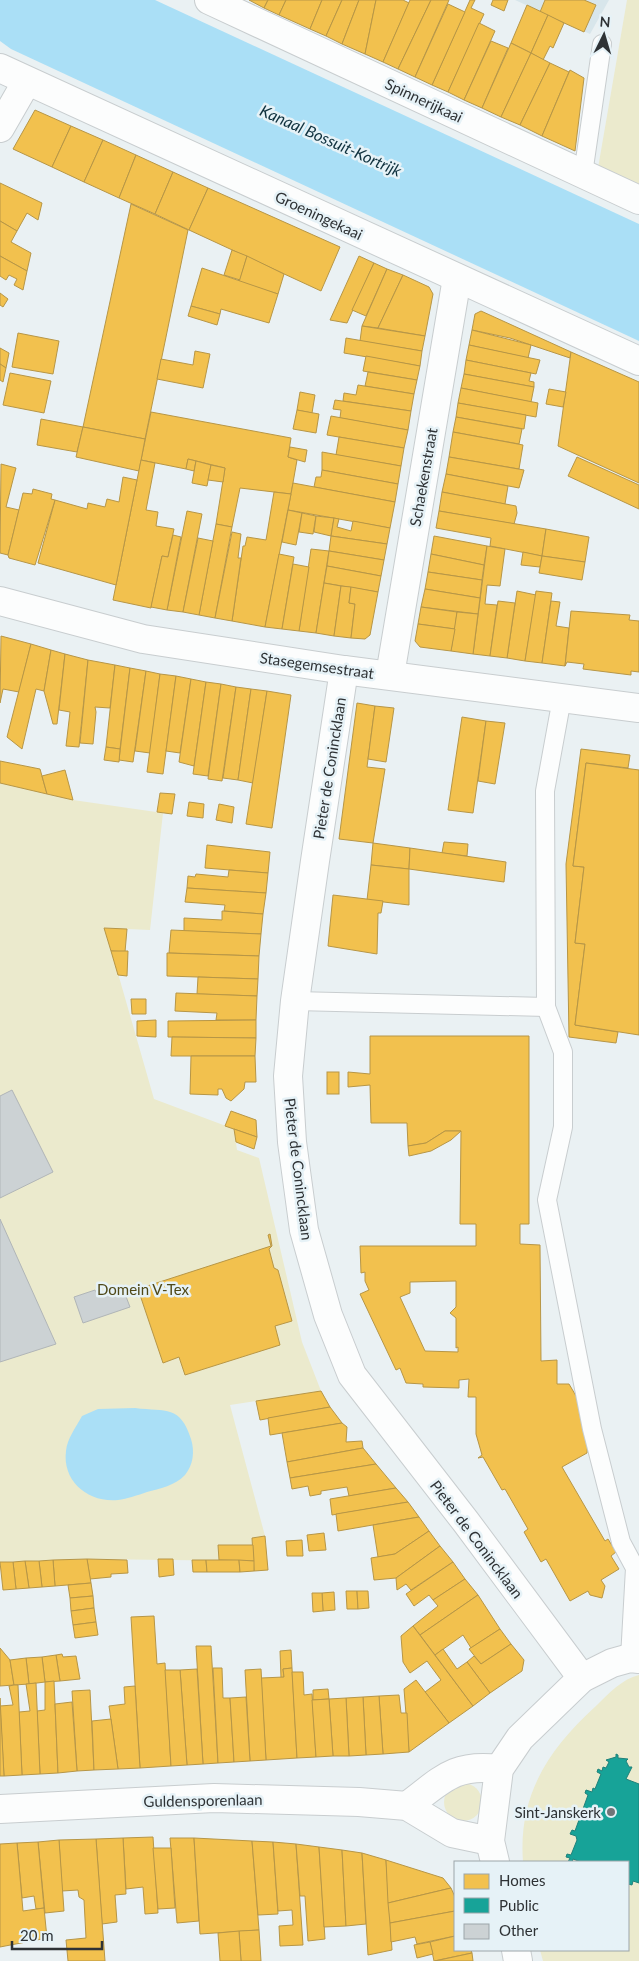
<svg xmlns="http://www.w3.org/2000/svg" width="639" height="1961" font-family="Lato,sans-serif">
  <style>
    .built { fill: #d8e6eb }
    .green { fill: #ebeacd }
    .water { fill: #aadff6 }
    .homes { fill: #f2c14e; stroke: #b79646; fill-rule: evenodd }
    .public { fill: #17a398; stroke: #1e817a }
    .building { fill: #ccd2d4; stroke: #b0b5b7 }
    .lines { fill: none; stroke-linecap: round; stroke-linejoin: round }
    .service-casing { stroke: #c8cdcf; stroke-width: 20 }
    .minor-casing { stroke: #c8cdcf; stroke-width: 30 }
    .tertiary-casing { stroke: #c8cdcf; stroke-width: 30 }
    .service { stroke: #fcfdfd; stroke-width: 18 }
    .minor { stroke: #fcfdfd; stroke-width: 28 }
    .tertiary { stroke: #fcfdfd; stroke-width: 28 }
    .poi-dot { fill: #707578; stroke: #e6f2f7; stroke-width: 2 }
    .labels { text-anchor: middle; dominant-baseline: central; stroke-width: 5; stroke-linejoin: round; paint-order: stroke }
    .street-label { font-size: 15px; fill: #2e3235; stroke: #e6f2f7 }
    .park-label { font-size: 15px; fill: #4f4817; stroke: #e6f2f7 }
    .poi-label { font-size: 15px; fill: #2e3235; stroke: #e6f2f7; text-anchor: end }
    .water-label { font-size: 16px; font-style: italic; fill: #0f313e; stroke: #e6f2f7 }
  </style>
  <rect width="100%" height="100%" fill="#eaf1f3"/>
  <path class="built" d="M515 0H609L590 34Z"/>
  <g class="green">
    <path d="M627 0H639V186L598 168Z"/>
    <path d="M0 783 73 800 163 813 150 930 105 928 154 1099 234 1129 237 1150 259 1158 302 1342 321 1391 230 1405 265 1536 252 1538 254 1561 87 1559 0 1562Z"/>
    <path d="M639 1675V1961H543L540 1950H628V1862H523C518 1795 548 1750 596 1706 608 1694 622 1679 639 1675Z"/>
    <circle cx="463" cy="1802" r="19"/>
  </g>
  <g class="water">
    <path d="M0 0H155L639 224V341L11 49 0 41Z"/>
    <path d="M135 1408C167 1412 180 1405 191 1439 195 1452 193 1465 185 1475 176 1485 159 1489 147 1492 138 1495 127 1499 118 1500 88 1503 62 1481 66 1451 67 1439 76 1427 82 1416L98 1409Z"/>
  </g>
  <g class="homes">
    <path d="M249 0H268L264 8Z"/>
    <path d="M268 0H286L279 15 264 8Z"/>
    <path d="M286 0H322L310 29 279 15Z"/>
    <path d="M322 0H342L326 36 310 29Z"/>
    <path d="M342 0H359L342 44 326 36Z"/>
    <path d="M359 0H376L365 54 342 44Z"/>
    <path d="M376 0H403L409 3 383 62 365 54Z"/>
    <path d="M410 0H431L398 69 383 62Z"/>
    <path d="M431 0H449L415 77 398 69Z"/>
    <path d="M470 0H475L471 8 484 14 448 92 432 85Z"/>
    <path d="M493 0H508L504 11 491 5Z"/>
    <path d="M545 0H584L596 5 584 32 540 12Z"/>
    <path d="M448 4 465 12 432 85 415 77Z"/>
    <path d="M527 5 548 15 531 53 511 43Z"/>
    <path d="M548 15 564 23 553 48 550 46 543 60 531 53Z"/>
    <path d="M479 23 495 31 464 100 448 92Z"/>
    <path d="M491 41 508 48 482 108 464 100Z"/>
    <path d="M511 43 531 53 501 117 482 108Z"/>
    <path d="M531 53 550 63 520 125 501 117Z"/>
    <path d="M550 63 569 72 542 136 520 125Z"/>
    <path d="M570 70 584 78 575 151 542 136Z"/>
    <path d="M35 110 71 126 52 167 13 149Z"/>
    <path d="M71 126 103 140 84 182 52 167Z"/>
    <path d="M103 140 136 155 119 198 84 182Z"/>
    <path d="M136 155 173 172 155 214 119 198Z"/>
    <path d="M173 172 208 188 189 230 155 214Z"/>
    <path d="M0 183 42 203 38 220 27 213 17 231 0 221Z"/>
    <path d="M208 188 340 247 321 291 189 230Z"/>
    <path d="M131 204 188 230 145 439 83 427Z"/>
    <path d="M0 221 17 231 11 242 31 253 27 271 0 256Z"/>
    <path d="M232 250 247 256 240 280 224 275Z"/>
    <path d="M0 256 27 271 23 290 14 285 17 279 9 275 6 280 0 276Z"/>
    <path d="M247 256 284 274 278 294 239 282Z"/>
    <path d="M359 256 374 263 347 323 330 320Z"/>
    <path d="M374 263 387 269 366 316 352 310Z"/>
    <path d="M202 268 278 294 269 323 221 309 220 314 191 306Z"/>
    <path d="M387 269 403 275 378 328 362 326Z"/>
    <path d="M403 275 429 287 433 294 425 336 378 328Z"/>
    <path d="M0 293 8 299 3 307 0 305Z"/>
    <path d="M191 306 220 314 217 325 188 316Z"/>
    <path d="M481 311 571 352 570 358 510 338 472 330 475 314Z"/>
    <path d="M362 326 425 336 422 351 360 341Z"/>
    <path d="M472 330 531 345 528 358 469 345Z"/>
    <path d="M18 333 59 341 53 374 12 367Z"/>
    <path d="M346 338 422 351 420 366 344 353Z"/>
    <path d="M469 345 540 360 536 374 466 360Z"/>
    <path d="M0 348 9 353 6 368 0 364Z"/>
    <path d="M195 351 210 354 203 388 157 379 161 359 193 365Z"/>
    <path d="M571 352 639 382V483L558 446Z"/>
    <path d="M366 356 420 366 417 380 363 371Z"/>
    <path d="M466 360 531 373 529 381 534 382V387L464 374Z"/>
    <path d="M0 364 6 368 3 382 0 380Z"/>
    <path d="M368 372 417 380 414 394 365 386Z"/>
    <path d="M10 373 51 381 44 413 3 405Z"/>
    <path d="M464 374 534 387 531 402 461 388Z"/>
    <path d="M358 385 414 394 411 411 343 401 344 393 356 395Z"/>
    <path d="M461 388 538 403 536 417 458 403Z"/>
    <path d="M549 389 566 392 563 407 546 404Z"/>
    <path d="M300 392 315 395 312 413 297 410Z"/>
    <path d="M335 400 411 411 408 430 340 418 341 410 333 409Z"/>
    <path d="M458 403 526 415 524 429 456 417Z"/>
    <path d="M297 410 319 414 316 433 293 429Z"/>
    <path d="M151 412 291 438 288 457 297 460 291 494 240 488 232 527 216 524 225 468 188 459 186 469 141 460Z"/>
    <path d="M331 416 408 430 404 448 327 435Z"/>
    <path d="M456 417 522 429 519 444 453 432Z"/>
    <path d="M41 419 83 427 77 452 37 445Z"/>
    <path d="M83 427 145 439 139 471 76 457Z"/>
    <path d="M453 432 523 445 519 469 449 457Z"/>
    <path d="M339 437 404 448 401 466 336 455Z"/>
    <path d="M290 447 307 450 305 462 288 457Z"/>
    <path d="M322 452 401 466 398 484 322 470Z"/>
    <path d="M449 457 524 470 519 488 446 474Z"/>
    <path d="M577 457 639 485V509L568 476Z"/>
    <path d="M188 459 196 461 194 471 186 469Z"/>
    <path d="M141 460 155 463 146 510 158 512 156 526 174 529 168 557 162 556 151 608 113 600Z"/>
    <path d="M196 461 211 465 207 486 192 483Z"/>
    <path d="M1 464 16 468 6 507 19 510 8 555 0 553Z"/>
    <path d="M211 465 225 468 223 482 208 480Z"/>
    <path d="M322 470 398 484 395 502 314 487 316 477H321Z"/>
    <path d="M446 474 508 486 505 504 442 492Z"/>
    <path d="M123 477 137 480 116 585 38 563 55 500 87 509 88 503 105 507 107 499 119 502Z"/>
    <path d="M293 483 395 502 390 528 288 510Z"/>
    <path d="M33 489 52 494 51 499 55 500 35 565 9 558 8 555 23 493 32 494Z"/>
    <path d="M274 492 291 494 265 627 232 621 243 546H245L247 537 266 540Z"/>
    <path d="M442 492 516 506 517 513 514 524 439 511Z"/>
    <path d="M288 510 302 513 296 545 282 542Z"/>
    <path d="M187 511 202 514 183 612 167 610Z"/>
    <path d="M439 511 546 529 542 556 490 546 491 538 436 528Z"/>
    <path d="M302 513 316 516 313 534 299 532Z"/>
    <path d="M316 516 334 518 331 536 314 532Z"/>
    <path d="M334 518 339 519 337 527 351 531 353 521 390 528 387 544 331 536Z"/>
    <path d="M216 524 232 527 215 618 199 615Z"/>
    <path d="M546 529 589 537 585 562 542 556Z"/>
    <path d="M232 532 241 534 238 558H241L232 621 215 618Z"/>
    <path d="M173 535 181 537 167 610 151 607 162 556 168 557Z"/>
    <path d="M331 536 387 544 384 560 329 551Z"/>
    <path d="M434 536 487 546 484 565 431 554Z"/>
    <path d="M198 538 213 541 199 615 183 612Z"/>
    <path d="M487 546 505 549 500 586 487 585 485 604 497 605 490 656 473 654Z"/>
    <path d="M311 549 329 551 316 633 299 631Z"/>
    <path d="M329 551 384 560 381 576 327 566Z"/>
    <path d="M523 552 542 556 540 567 521 565Z"/>
    <path d="M279 554 294 557 282 629 265 627Z"/>
    <path d="M431 554 484 565 482 580 428 572Z"/>
    <path d="M542 556 585 562 582 580 539 573Z"/>
    <path d="M293 564 309 567 299 631 282 629Z"/>
    <path d="M327 566 381 576 378 592 324 583Z"/>
    <path d="M428 572 482 580 480 598 425 589Z"/>
    <path d="M324 583 341 586 334 636 316 633Z"/>
    <path d="M341 586 351 587 349 603 355 604 351 638 334 636Z"/>
    <path d="M351 587 378 592 370 635 365 639 351 638 355 604 349 603Z"/>
    <path d="M425 589 480 598 478 614 421 607Z"/>
    <path d="M517 591 536 595 525 661 507 658Z"/>
    <path d="M536 591 552 593 542 663 525 661Z"/>
    <path d="M498 601 515 603 507 658 490 656Z"/>
    <path d="M551 601 560 602 556 626 569 628 565 666 542 663Z"/>
    <path d="M421 607 457 612 455 629 418 624Z"/>
    <path d="M571 611 630 615 629 620 639 621V672L631 671V675L583 669 584 664 567 662 565 666Z"/>
    <path d="M457 612 478 614 473 654 451 651Z"/>
    <path d="M418 624 455 629 451 651 420 647 415 641Z"/>
    <path d="M1 636 31 644 19 692 3 689 0 703Z"/>
    <path d="M31 644 51 650 44 691 36 689 22 749 7 737Z"/>
    <path d="M51 650 65 654 57 724H53L44 691Z"/>
    <path d="M65 654 88 660 79 747 66 746 70 712 59 710Z"/>
    <path d="M88 660 115 665 110 708 95 707 96 712 93 744 80 743Z"/>
    <path d="M115 665 130 668 120 749 106 747Z"/>
    <path d="M130 668 146 671 133 762 119 760Z"/>
    <path d="M146 671 160 674 150 753 135 751Z"/>
    <path d="M160 674 176 676 163 774 147 772Z"/>
    <path d="M176 676 191 679 180 753 166 751Z"/>
    <path d="M191 679 206 682 194 766 179 762Z"/>
    <path d="M206 682 221 684 208 776 193 774Z"/>
    <path d="M221 684 236 687 222 781 208 779Z"/>
    <path d="M236 687 251 689 238 780 223 778Z"/>
    <path d="M251 689 267 691 253 783 238 780Z"/>
    <path d="M267 691 291 695 272 828 246 824Z"/>
    <path d="M357 703 375 706 367 767 385 769 373 843 339 839Z"/>
    <path d="M375 706 394 708 386 762 368 759Z"/>
    <path d="M462 717 486 721 473 813 448 810Z"/>
    <path d="M486 721 505 723 495 784 478 781Z"/>
    <path d="M106 747 120 749 119 762 104 760Z"/>
    <path d="M581 749 630 755 628 768 586 763 573 866 584 867 575 943 585 944 575 1025 618 1032 616 1043 569 1037 566 864Z"/>
    <path d="M0 761 40 769 47 794 0 783Z"/>
    <path d="M586 763 639 770V1035L575 1025 585 944 575 943 584 867 573 866Z"/>
    <path d="M65 770 73 800 47 794 42 776Z"/>
    <path d="M160 793 175 794 172 814 157 812Z"/>
    <path d="M189 802 204 804 203 818 187 816Z"/>
    <path d="M219 804 234 807 232 823 216 820Z"/>
    <path d="M444 842 468 844 467 856 442 853Z"/>
    <path d="M373 843 410 848 409 869 371 865Z"/>
    <path d="M207 845 270 852 268 873 205 868Z"/>
    <path d="M410 848 506 862 504 882 409 869Z"/>
    <path d="M371 865 409 869V905L367 900Z"/>
    <path d="M229 870 268 873 266 893 187 888 188 876 195 877 196 874 228 877Z"/>
    <path d="M187 888 266 893 263 914 224 911 225 905 185 902Z"/>
    <path d="M333 895 383 901 381 913H378L377 954 328 946Z"/>
    <path d="M222 911 263 914 261 934 184 931V918L222 920Z"/>
    <path d="M104 928 127 929 125 952 111 951Z"/>
    <path d="M171 930 261 934 259 956 169 953Z"/>
    <path d="M111 951H128L127 976 118 975Z"/>
    <path d="M167 953 259 956 258 979 167 976Z"/>
    <path d="M198 977 258 979 257 996 197 994Z"/>
    <path d="M176 993 257 996 256 1020H216L217 1013 175 1011Z"/>
    <path d="M131 999H146V1014H132Z"/>
    <path d="M156 1020V1037L137 1036V1021Z"/>
    <path d="M256 1020V1038L168 1037V1021Z"/>
    <path d="M370 1036H529V1224H520V1244L540 1245 541 1361 557 1360V1384H569L582 1406 588 1441 587 1453 562 1467 605 1541 608 1539 616 1552 611 1556 619 1569 601 1580 605 1586 602 1598 590 1595 588 1591 570 1601 546 1559 541 1562 524 1532 528 1529 505 1489 502 1490 483 1457 478 1458 482 1455 476 1434V1397H468L469 1379 459 1380V1388L423 1387V1384L406 1383 400 1368 396 1370 360 1294 369 1290 365 1281V1272L361 1273 360 1246H476V1224H460L461 1131H445L426 1143 408 1146 407 1123H371L370 1085 348 1087V1072L370 1074ZM456 1281V1307L450 1313 456 1318V1348L458 1347V1352L425 1351 400 1297 410 1293V1282Z"/>
    <path d="M172 1037 256 1038 255 1056H171Z"/>
    <path d="M191 1056H255L256 1082H245L244 1089 231 1101 226 1098 222 1089H218V1095L190 1094Z"/>
    <rect x="327" y="1072" width="12" height="22"/>
    <path d="M231 1111 256 1120 257 1137 225 1126Z"/>
    <path d="M234 1129 257 1137 254 1149 236 1142Z"/>
    <path d="M445 1131H461L451 1140 431 1151 409 1156 408 1146 426 1143Z"/>
    <path d="M270 1234 272 1246 269 1249 274 1268 278 1270 292 1321 275 1326 280 1345 185 1375 179 1357 163 1363 138 1289 271 1246 268 1235Z"/>
    <path d="M321 1391 330 1407 260 1420 256 1401Z"/>
    <path d="M330 1407 342 1423 270 1435 268 1418Z"/>
    <path d="M342 1423 347 1427 346 1442 362 1441 363 1448 287 1462 282 1433Z"/>
    <path d="M363 1448 376 1464 290 1478 287 1462Z"/>
    <path d="M376 1464 396 1488 349 1496 347 1487 321 1491V1494L310 1496 308 1486 292 1489 290 1478Z"/>
    <path d="M396 1488 408 1502 332 1515 330 1499Z"/>
    <path d="M408 1502 419 1517 338 1531 336 1514Z"/>
    <path d="M419 1517 429 1531 395 1554 378 1557 373 1525Z"/>
    <path d="M429 1531 440 1546 396 1578 374 1580 371 1558 395 1554Z"/>
    <path d="M324 1533 326 1550 309 1551 307 1535Z"/>
    <path d="M265 1536 268 1570 254 1571 252 1538Z"/>
    <path d="M302 1540 303 1556H287L286 1541Z"/>
    <path d="M218 1545H253L254 1561 219 1560Z"/>
    <path d="M440 1546 453 1562 411 1590 406 1584 397 1590 396 1578Z"/>
    <path d="M87 1559 127 1560 128 1573 111 1574V1577L90 1579Z"/>
    <path d="M87 1559 91 1583 55 1586 53 1560Z"/>
    <path d="M158 1559H173L174 1575 159 1577Z"/>
    <path d="M53 1560 55 1586 42 1587 39 1561Z"/>
    <path d="M192 1560H206L207 1572H193Z"/>
    <path d="M206 1560H239L240 1572H207Z"/>
    <path d="M239 1560 254 1561V1571L240 1572Z"/>
    <path d="M25 1561H39L42 1587 29 1588Z"/>
    <path d="M25 1561 29 1588 16 1589 13 1562Z"/>
    <path d="M0 1562H13L16 1589 3 1590Z"/>
    <path d="M453 1562 465 1579 433 1600 429 1595 414 1606 406 1594Z"/>
    <path d="M465 1579 478 1595 420 1635 413 1626 438 1606 433 1600Z"/>
    <path d="M91 1583 93 1596 70 1598 68 1585Z"/>
    <path d="M346 1591H357L358 1609H347Z"/>
    <path d="M357 1591H368L369 1608 358 1609Z"/>
    <path d="M334 1592 335 1610 323 1611 322 1593Z"/>
    <path d="M312 1593H322L323 1611 313 1612Z"/>
    <path d="M478 1595 500 1629 471 1648 463 1635 435 1655 420 1635Z"/>
    <path d="M93 1596 94 1608 71 1611 70 1598Z"/>
    <path d="M94 1608 96 1622 73 1625 71 1611Z"/>
    <path d="M154 1616 157 1664 165 1663 171 1766 140 1768 131 1617Z"/>
    <path d="M96 1622 98 1635 75 1638 73 1625Z"/>
    <path d="M413 1626 473 1706 449 1723 425 1692 441 1680 427 1661 410 1673 403 1662 401 1636Z"/>
    <path d="M500 1629 511 1644 481 1664 469 1649Z"/>
    <path d="M511 1644 524 1660 522 1671 490 1693 467 1662 474 1656 481 1664Z"/>
    <path d="M196 1646H211L218 1763 203 1764Z"/>
    <path d="M0 1648 10 1660 14 1685 0 1686Z"/>
    <path d="M443 1649 457 1669 467 1662 490 1693 473 1706 435 1655Z"/>
    <path d="M291 1650 292 1668 283 1669 284 1677 281 1678 280 1651Z"/>
    <path d="M62 1654 63 1657 76 1656 80 1679 60 1681 56 1655Z"/>
    <path d="M56 1655 60 1681 45 1682 42 1657Z"/>
    <path d="M42 1657 45 1682 29 1684 26 1658Z"/>
    <path d="M26 1658 29 1684 14 1685 10 1660Z"/>
    <path d="M213 1668H222L223 1698H230L234 1762 218 1763Z"/>
    <path d="M292 1668 297 1758 266 1760 261 1678 284 1677 283 1669Z"/>
    <path d="M197 1669 203 1764 187 1765 180 1670Z"/>
    <path d="M261 1669 266 1760 250 1761 245 1670Z"/>
    <path d="M165 1670H180L187 1765 171 1766Z"/>
    <path d="M292 1672H303L304 1695 312 1694 316 1757 297 1758Z"/>
    <path d="M416 1680 449 1723 409 1752 404 1689Z"/>
    <path d="M54 1681 58 1773 40 1774 37 1711 45 1710V1682Z"/>
    <path d="M36 1683 40 1774 22 1775 19 1712 30 1711 26 1684Z"/>
    <path d="M14 1685H18L22 1775 4 1776 0 1706 13 1705 9 1686Z"/>
    <path d="M135 1686 140 1768 118 1769 109 1706 125 1704 124 1687Z"/>
    <path d="M328 1689 329 1699 313 1700V1690Z"/>
    <path d="M90 1690 94 1770 77 1771 72 1691Z"/>
    <path d="M399 1695 401 1713H407L409 1752 383 1754 379 1696Z"/>
    <path d="M379 1696 383 1754 366 1755 363 1697Z"/>
    <path d="M246 1697 250 1761 234 1762 230 1698Z"/>
    <path d="M363 1697 366 1755 349 1756 346 1698Z"/>
    <path d="M0 1698 4 1776H0Z"/>
    <path d="M346 1698 349 1756H333L329 1699Z"/>
    <path d="M329 1699 333 1756 316 1757 312 1700Z"/>
    <path d="M72 1702 77 1771 58 1773 55 1704Z"/>
    <path d="M111 1719 118 1769 94 1770 92 1721Z"/>
    <path d="M153 1837 158 1913 145 1914 143 1887 126 1889 123 1838Z"/>
    <path d="M123 1838 126 1894 115 1895 117 1922 102 1924 96 1839Z"/>
    <path d="M170 1838H194L199 1921 177 1923Z"/>
    <path d="M194 1838 252 1841 259 1930 200 1934Z"/>
    <path d="M96 1839 105 1961H68L66 1940 86 1938 84 1900 79 1897 78 1890 62 1891 59 1840Z"/>
    <path d="M59 1840 64 1911 45 1913 38 1842Z"/>
    <path d="M252 1841 273 1842 278 1914 258 1915Z"/>
    <path d="M38 1842 44 1908 36 1909 34 1896 22 1898 17 1843Z"/>
    <path d="M273 1842 296 1844 303 1945 280 1946 279 1926 293 1925 292 1910 278 1911Z"/>
    <path d="M17 1843 23 1911 44 1908 47 1938 0 1947V1844Z"/>
    <path d="M296 1844 319 1847 325 1939 308 1941 305 1896H300Z"/>
    <path d="M319 1847 342 1850 346 1926 324 1927Z"/>
    <path d="M153 1848H171L175 1908 158 1909Z"/>
    <path d="M342 1850 362 1853 366 1924 346 1926Z"/>
    <path d="M362 1853 386 1860 392 1950 368 1955Z"/>
    <path d="M386 1860 443 1878 451 1888 388 1903Z"/>
    <path d="M451 1888 455 1897V1911L390 1923 388 1903Z"/>
    <path d="M455 1911V1936L417 1944 415 1937 391 1942 390 1923Z"/>
    <path d="M259 1930 261 1961H241L239 1931Z"/>
    <path d="M239 1931 241 1961H220L218 1933Z"/>
    <path d="M455 1936V1950H471L472 1953 434 1961 430 1942Z"/>
    <path d="M430 1942 433 1954 417 1958 414 1945Z"/>
    <path d="M472 1953 473 1961H435Z"/>
  </g>
  <path class="public" d="M616 1754 618 1755V1758L628 1759 626 1761 629 1767H632L626 1779 639 1784V1883L633 1881 632 1885 628 1884V1862H581L573 1859 572 1862H568L570 1858 566 1857 567 1854 571 1855 577 1840 576 1836 570 1834 572 1830 575 1831 588 1795 585 1793 586 1790 592 1792 593 1788 595 1789 601 1774 597 1772 598 1769 602 1771 603 1767 606 1768 609 1762 606 1760 616 1757Z"/>
  <g class="building">
    <path d="M12 1090 53 1172 0 1198V1096Z"/>
    <path d="M0 1219 56 1344 0 1362Z"/>
    <path d="M122 1286 130 1307 83 1323 74 1297 95 1290 97 1294Z"/>
  </g>
  <g class="lines">
    <defs>
      <g id="service">
        <path d="M583 174 602 44"/>
        <path d="M562 698 545 791 546 1007 563 1052V1127L547 1200 592 1429 621 1542 635 1568 630 1658"/>
        <path d="M295 1001 546 1007"/>
      </g>
      <g id="minor">
        <path d="M0 68 639 361"/>
        <path d="M0 128 27 81"/>
        <path d="M344 670 315 861 295 1001 288 1076 292 1142 304 1230 328 1315 352 1375 466 1522 582 1678"/>
        <path d="M390 675 457 278"/>
        <path d="M407 1806C441 1781 453 1763 499 1769"/>
        <path d="M0 1809 214 1798 359 1802 407 1806 452 1833 490 1841"/>
        <path d="M495 1862 490 1841 499 1769 520 1738 582 1678 612 1663 630 1658 639 1659"/>
        <path d="M516 1950 518 1961"/>
      </g>
      <g id="tertiary">
        <path d="M209 0 639 200"/>
        <path d="M0 601 143 639 344 670 639 708"/>
      </g>
    </defs>
    <use href="#service" class="service-casing"/>
    <use href="#minor" class="minor-casing"/>
    <use href="#tertiary" class="tertiary-casing"/>
    <use href="#service" class="service"/>
    <use href="#minor" class="minor"/>
    <use href="#tertiary" class="tertiary"/>
  </g>
  <circle class="poi-dot" cx="611" cy="1812" r="5"/>
  <g class="labels">
    <g class="street-label">
      <text transform="translate(424 100) rotate(25)">Spinnerijkaai</text>
      <text transform="translate(319 215) rotate(25)">Groeningekaai</text>
      <text transform="translate(423 477) rotate(-80)">Schaekenstraat</text>
      <text transform="translate(317 665) rotate(8)">Stasegemsestraat</text>
      <text transform="translate(329 768) rotate(-81)">Pieter de Conincklaan</text>
      <text transform="translate(299 1169) rotate(83)">Pieter de Conincklaan</text>
      <text transform="translate(477 1539) rotate(53)">Pieter de Conincklaan</text>
      <text transform="translate(203 1800) rotate(-1)">Guldensporenlaan</text>
    </g>
    <g class="park-label">
      <text x="143" y="1289">Domein V-Tex</text>
    </g>
    <g class="poi-label">
      <text x="601" y="1812">Sint-Janskerk</text>
    </g>
    <g class="water-label">
      <text transform="translate(331 140) rotate(24)">Kanaal Bossuit-Kortrijk</text>
    </g>
  </g>
  <rect x="454" y="1861" width="175" height="90" fill="#e6f2f7" stroke="#9ca5a9"/>
  <rect x="464" y="1874" width="25" height="15" fill="#f2c14e" stroke="#9ca5a9"/>
  <text x="499" y="1886" font-size="15" fill="#2e3235">Homes</text>
  <rect x="464" y="1898" width="25" height="15" fill="#17a398" stroke="#9ca5a9"/>
  <text x="499" y="1911" font-size="15" fill="#2e3235">Public</text>
  <rect x="464" y="1924" width="25" height="15" fill="#ccd2d4" stroke="#9ca5a9"/>
  <text x="499" y="1936" font-size="15" fill="#2e3235">Other</text>
  <g transform="translate(604 35) rotate(5)" stroke="#e6f2f7" stroke-width="4" paint-order="stroke">
  <path d="M0-4L9 19L0 12L-9 19Z" fill="#2e3235"/>
  <text y="-8" font-size="14" font-weight="bold" text-anchor="middle" fill="#2e3235">N</text>
  </g>
  <path d="M12 1941v8h90v-8" fill="none" stroke="#2e3235" stroke-width="2.5"/>
  <text x="20" y="1941" font-size="15" fill="#2e3235" stroke="#e6f2f7" stroke-width="4" paint-order="stroke">20 m</text>
</svg>
